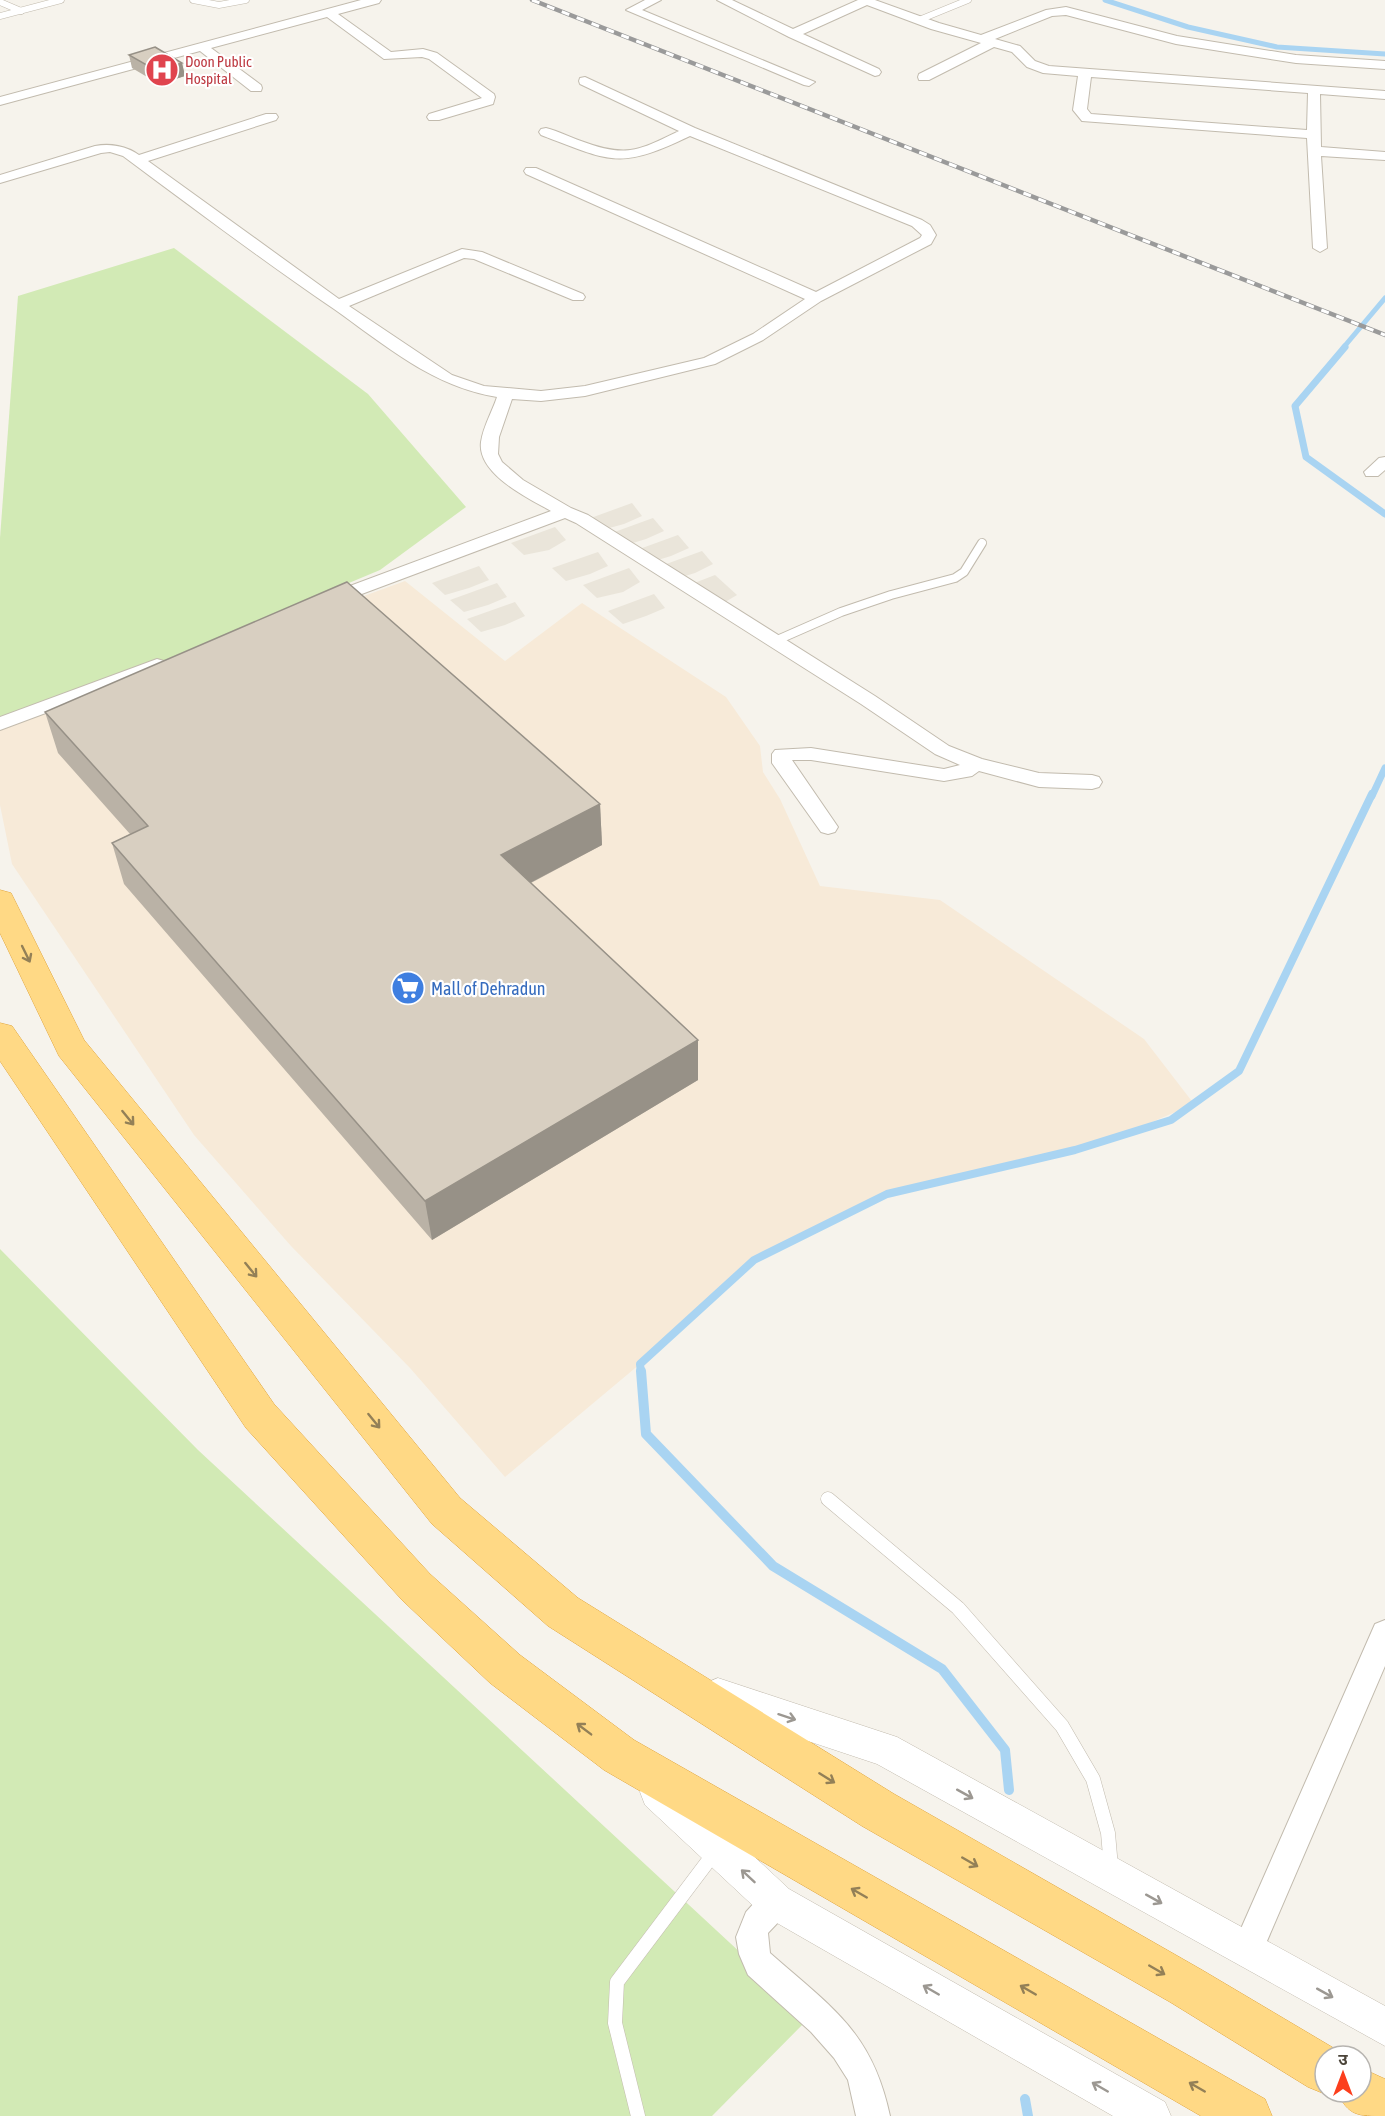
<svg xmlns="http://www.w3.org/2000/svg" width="1385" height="2116" font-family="'Asap Condensed','Noto Sans Devanagari',sans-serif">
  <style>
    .residential { fill: #eae5da }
    .commercial { fill: #f7ead8 }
    .green { fill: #d2eab5 }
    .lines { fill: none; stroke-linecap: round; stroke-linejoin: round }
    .stream-far3 { stroke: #a9d4f2; stroke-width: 5 }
    .stream-far2 { stroke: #a9d4f2; stroke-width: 7 }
    .stream-far1 { stroke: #a9d4f2; stroke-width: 8 }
    .stream { stroke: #a9d4f2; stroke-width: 10 }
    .service-far2-casing { stroke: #c2bbae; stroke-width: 7 }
    .service-far1-casing { stroke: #c2bbae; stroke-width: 10 }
    .service-casing { stroke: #c2bbae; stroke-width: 15 }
    .minor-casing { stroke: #c2bbae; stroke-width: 2 }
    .tertiary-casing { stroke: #c2bbae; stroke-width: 1 }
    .trunk-casing { stroke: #e0a43c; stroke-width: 1 }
    .service-far2 { stroke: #fff; stroke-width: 6 }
    .service-far1 { stroke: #fff; stroke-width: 8 }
    .service { stroke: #fff; stroke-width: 14 }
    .minor { fill: #fff; fill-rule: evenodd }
    .tertiary { fill: #fff; fill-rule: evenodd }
    .trunk { fill: #ffd985; fill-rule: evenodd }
    .rail-casing { stroke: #9a9a9a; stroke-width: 4.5 }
    .rail { stroke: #fff; stroke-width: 3; stroke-dasharray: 8; stroke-linecap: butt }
    .wall { fill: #bab2a6 }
    .shaded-wall { fill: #979187 }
    .building { fill: #d8cfc1; stroke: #979187; stroke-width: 1.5 }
    .oneway { stroke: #938057 }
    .oneway2 { stroke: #9c9892 }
    .labels { text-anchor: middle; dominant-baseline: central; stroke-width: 4.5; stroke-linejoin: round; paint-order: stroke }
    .far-health-label { font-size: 15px; fill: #be3a42; stroke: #fff; text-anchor: start }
    .shop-label { font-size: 18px; fill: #366cbe; stroke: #fff; text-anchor: start }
  </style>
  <rect width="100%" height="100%" fill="#f6f3ec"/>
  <g class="residential">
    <path d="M632 503 642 516 624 524 602 530 588 519Z"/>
    <path d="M653 518 664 531 646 539 623 546 609 534Z"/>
    <path d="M555 527 566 540 549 550 524 555 511 543Z"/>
    <path d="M678 535 689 548 671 556 648 563 634 551Z"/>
    <path d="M702 551 713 564 695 573 672 580 658 567Z"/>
    <path d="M598 552 608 566 590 574 566 581 552 568Z"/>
    <path d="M479 566 489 580 469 588 445 595 432 583Z"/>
    <path d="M629 568 640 582 623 592 597 598 583 585Z"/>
    <path d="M715 575 737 595 720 605 684 587Z"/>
    <path d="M497 583 507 597 488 605 464 612 450 600Z"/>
    <path d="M654 594 665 608 646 616 623 624 608 611Z"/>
    <path d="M515 602 525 616 505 625 481 632 467 619Z"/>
  </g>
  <path class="commercial" d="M405 581 505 661 582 603 726 697 760 746 763 772 780 799 820 886 940 900 1144 1039 1194 1104 1124 1134 887 1194 754 1260 640 1364 505 1477 410 1368 291 1246 194 1135 12 864 0 805V729Z"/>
  <g class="green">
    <path d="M174 248 368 394 466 507 380 570 0 729V538L18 296Z"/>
    <path d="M0 1249 198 1450 810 2017 712 2116H0Z"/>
  </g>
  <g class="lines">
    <g class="stream-far3">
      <path d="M1105 0 1188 27 1277 47 1385 54"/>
      <path d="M1343 348 1385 298"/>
    </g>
    <g class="stream-far2">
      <path d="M1345 347 1295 406 1306 457 1385 514"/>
      <path d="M1372 796 1385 768"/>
    </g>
    <path class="stream-far1" d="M641 1373 640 1364 754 1260 887 1194 1075 1150 1171 1120 1239 1071 1372 794"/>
    <g class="stream">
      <path d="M641 1371 646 1434 773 1566 942 1669 1005 1750 1009 1790"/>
      <path d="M1025 2099 1028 2116"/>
    </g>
    <defs>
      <g id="service-far2">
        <path d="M193 0 219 5 246 0"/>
        <path d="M0 2 21 11"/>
        <path d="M0 16 61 0"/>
        <path d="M919 20 968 0"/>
      </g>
      <path id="service-far1" d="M775 641 841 612 891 595 955 578 964 572 982 543"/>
      <g id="service">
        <path d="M828 1499 958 1608 1062 1726 1093 1779 1108 1833 1111 1867"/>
        <path d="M638 2116 615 2023 617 1982 715 1852"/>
      </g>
      <g id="minor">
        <path d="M361 0H381L379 3 338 14 391 52 423 49 437 53 494 94 495 97 493 104 439 120H429L427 117 429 114 482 98 429 59 422 57 384 59 327 17 211 48 261 85 262 88 261 91H251L200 51 0 105V97Z"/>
        <path d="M645 0H661L642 10 815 82 809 86 804 85 626 10Z"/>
        <path d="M717 0H732L793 29 858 0H875L939 23 981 35 1046 10 1066 7 1177 36 1296 55 1385 61V69L1296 63 1176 44 1066 15 1052 16 995 39 1020 46 1035 61 1049 66 1385 91V99L1320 94 1321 147 1385 152V160L1321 156 1327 248 1320 252 1313 248 1307 138 1082 121 1073 110 1078 76 1043 73 1027 67 1012 52 994 47 929 80H919L918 77 919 74 981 43 931 29 867 5 803 34 879 69 881 72 879 75 875 76 789 37ZM1091 77 1308 93 1307 130 1091 114 1087 109Z"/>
        <path d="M585 77 695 128 922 220 930 225 936 235 931 244 821 301 763 340 715 364 585 396 541 401 512 399 499 437 498 454 502 462 523 480 571 508 588 515 875 696 949 746 982 759 1039 773 1092 775 1099 777 1102 782 1099 787 1092 789 1039 787 979 771 972 776 944 781 811 760H792L838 827 835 832 828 834 821 832 772 763V754L775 750 811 748 944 769 960 765 935 754 861 704 576 523 565 518 335 604H323L320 600 323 596 551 511C528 498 477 474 481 442 483 427 492 412 497 397 433 387 385 345 334 309 262 260 193 208 123 156L110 152 101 153 0 183V175L95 146C110 143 127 146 139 155L266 114H276L278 117 276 120 148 161 339 299 462 249 482 252 583 294 585 297 583 300H573L474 259 464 258 349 306 452 375 484 386 541 391 585 386 704 358 753 334 805 299 526 174 524 171 526 168H536L816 292 920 238 922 235 912 226 690 136C619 170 612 162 541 135L539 132 541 129 546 128C558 131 570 137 581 141 626 158 638 151 679 131L580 84 579 81 580 78Z"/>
        <path d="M1385 457V470L1378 476H1366L1364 472 1379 458Z"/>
        <path d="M157 659 164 661 166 665 164 669 0 730V717Z"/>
        <path d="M1385 1620V1666L1258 1962 1247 1967 1236 1962 1231 1951 1236 1940 1375 1624Z"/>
        <path d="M776 1887 787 1891 791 1902 787 1913 768 1933 770 1953C831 2007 872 2031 890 2116H856L848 2080 834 2058 811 2032 748 1975 739 1954 736 1937 746 1912 765 1891Z"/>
      </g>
      <g id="tertiary">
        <path d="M718 1678 897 1737 1385 2006V2046L877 1764 706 1707 701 1695 706 1683Z"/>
        <path d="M658 1774 671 1779 789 1889 1165 2102 1171 2116H1113L763 1915 645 1805 640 1792 645 1779Z"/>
      </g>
      <g id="trunk">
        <path d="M0 890 11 893 15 901 84 1040 460 1498 578 1598 894 1794 1202 1970 1342 2053 1343 2056H1325V2092H1330L1325 2094 1308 2087 1170 2002 862 1826 548 1626 432 1524 59 1056 0 933Z"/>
        <path d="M0 1023 12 1026 274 1404 430 1574 520 1655 634 1740 1265 2099 1272 2116H1201L604 1770 490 1683 402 1600 246 1428 0 1061Z"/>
        <path d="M1361 2068 1385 2079V2116C1357 2116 1349 2116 1337 2092H1361Z"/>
      </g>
    </defs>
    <use href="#service-far2" class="service-far2-casing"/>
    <use href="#service-far1" class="service-far1-casing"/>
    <use href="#service" class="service-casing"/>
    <use href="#minor" class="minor-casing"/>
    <use href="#tertiary" class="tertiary-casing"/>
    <use href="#trunk" class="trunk-casing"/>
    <use href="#service-far2" class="service-far2"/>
    <use href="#service-far1" class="service-far1"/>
    <use href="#service" class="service"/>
    <use href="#minor" class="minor"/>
    <use href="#tertiary" class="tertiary"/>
    <use href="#trunk" class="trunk"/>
    <defs>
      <path id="rail" d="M532 0 1385 335"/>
    </defs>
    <use href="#rail" class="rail-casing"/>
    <use href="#rail" class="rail"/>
  </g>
  <g class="wall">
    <path d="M129 55 182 63 185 76 159 84 132 68Z"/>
    <path d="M45 712 600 804 602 845 531 883 698 1040V1080L432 1240 124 884 112 843 130 834 58 753Z"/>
  </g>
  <g class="shaded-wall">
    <path d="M182 63 185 76 159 84 157 71Z"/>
    <path d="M600 804 602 845 505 896 501 855Z"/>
    <path d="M698 1040V1080L432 1240 425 1201Z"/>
  </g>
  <g class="building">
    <path d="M155 47 182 63 157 71 129 55Z"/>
    <path d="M347 582 600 804 501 855 698 1040 425 1201 112 843 148 826 45 712Z"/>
  </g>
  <defs><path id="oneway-shaft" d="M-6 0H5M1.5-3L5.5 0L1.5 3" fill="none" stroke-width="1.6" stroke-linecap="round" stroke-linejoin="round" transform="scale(1.5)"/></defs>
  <g class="oneway">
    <use href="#oneway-shaft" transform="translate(26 954) rotate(64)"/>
    <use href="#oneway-shaft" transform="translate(128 1118) rotate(51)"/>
    <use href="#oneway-shaft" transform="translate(251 1270) rotate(51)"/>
    <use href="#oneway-shaft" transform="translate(374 1421) rotate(51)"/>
    <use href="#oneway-shaft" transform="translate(584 1729) rotate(-143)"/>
    <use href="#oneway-shaft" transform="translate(827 1778) rotate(32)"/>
    <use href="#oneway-shaft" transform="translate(970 1862) rotate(30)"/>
    <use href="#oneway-shaft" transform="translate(859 1893) rotate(-150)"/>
    <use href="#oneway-shaft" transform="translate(1157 1970) rotate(30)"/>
    <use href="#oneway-shaft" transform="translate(1028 1990) rotate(-150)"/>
    <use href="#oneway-shaft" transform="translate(1197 2087) rotate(-150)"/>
  </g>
  <g class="oneway2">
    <use href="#oneway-shaft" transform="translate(787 1717) rotate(18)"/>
    <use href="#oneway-shaft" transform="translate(965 1794) rotate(29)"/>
    <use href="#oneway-shaft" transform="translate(748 1876) rotate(-137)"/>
    <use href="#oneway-shaft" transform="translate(1154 1899) rotate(29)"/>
    <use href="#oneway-shaft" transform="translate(931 1990) rotate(-150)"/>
    <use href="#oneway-shaft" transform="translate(1325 1993) rotate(29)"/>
    <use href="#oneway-shaft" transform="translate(1100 2087) rotate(-150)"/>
  </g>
  <defs>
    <symbol id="hospital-disc" viewBox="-11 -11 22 22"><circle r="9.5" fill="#e0444e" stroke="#fff"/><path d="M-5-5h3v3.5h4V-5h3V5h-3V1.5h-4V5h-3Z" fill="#fff"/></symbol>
    <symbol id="supermarket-disc" viewBox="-11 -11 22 22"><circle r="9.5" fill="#3f7fe0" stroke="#fff"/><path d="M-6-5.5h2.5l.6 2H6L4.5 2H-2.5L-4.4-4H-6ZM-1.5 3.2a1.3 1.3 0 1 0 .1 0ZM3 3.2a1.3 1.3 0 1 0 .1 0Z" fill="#fff"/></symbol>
  </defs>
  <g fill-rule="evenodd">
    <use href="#hospital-disc" x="143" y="51" width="38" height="38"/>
    <use href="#supermarket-disc" x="389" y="969" width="38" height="38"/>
  </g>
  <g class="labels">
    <g class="far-health-label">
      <text x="185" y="61">Doon Public<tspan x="185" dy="17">Hospital</tspan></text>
    </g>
    <g class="shop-label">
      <text x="431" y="988">Mall of Dehradun</text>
    </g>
  </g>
  <g transform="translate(1343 2074)"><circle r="28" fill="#ffffff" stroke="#b7b4b0" stroke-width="1.5"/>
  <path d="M0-4.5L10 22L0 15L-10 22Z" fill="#fc3f1d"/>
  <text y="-9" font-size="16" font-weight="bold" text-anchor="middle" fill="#4b4439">उ</text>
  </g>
</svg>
